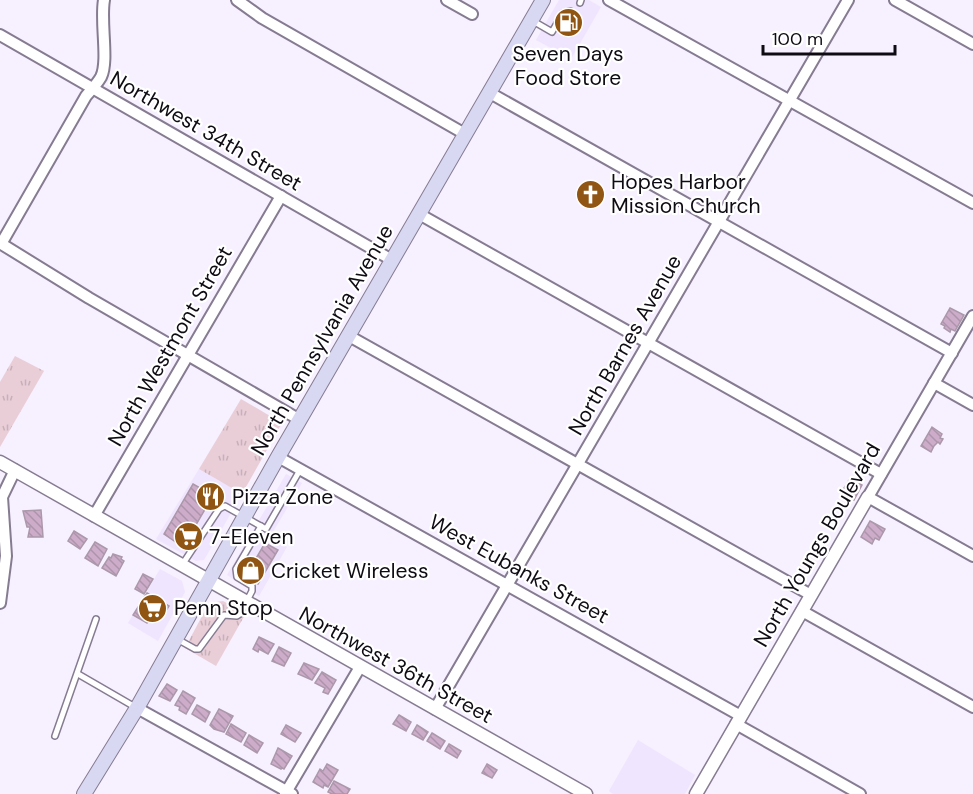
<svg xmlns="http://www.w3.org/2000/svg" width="973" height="794" font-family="'DM Sans',sans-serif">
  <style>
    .built { fill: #f0e5fe }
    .grass { fill: url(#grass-tufts) }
    .building { fill: url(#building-back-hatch); stroke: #ab98aa; stroke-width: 1.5 }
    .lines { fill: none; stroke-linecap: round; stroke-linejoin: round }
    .service-casing { stroke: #867c92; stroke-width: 8 }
    .minor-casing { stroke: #867c92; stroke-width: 14 }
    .tertiary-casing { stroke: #867c92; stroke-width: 15 }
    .secondary-casing { stroke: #867c92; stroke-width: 16 }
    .service { stroke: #fff; stroke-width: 5 }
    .minor { stroke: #fff; stroke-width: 10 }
    .tertiary { stroke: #fff; stroke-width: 12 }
    .secondary { stroke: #d8d8f2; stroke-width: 14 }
    .labels { text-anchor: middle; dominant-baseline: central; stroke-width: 4.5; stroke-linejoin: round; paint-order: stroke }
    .poi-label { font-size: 21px; fill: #0f0b13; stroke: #fff; text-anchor: start }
    .street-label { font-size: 21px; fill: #0f0b13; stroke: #fff }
  </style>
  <defs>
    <pattern id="grass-tufts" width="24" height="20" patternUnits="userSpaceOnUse" patternTransform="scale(1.5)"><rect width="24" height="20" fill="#e9ced8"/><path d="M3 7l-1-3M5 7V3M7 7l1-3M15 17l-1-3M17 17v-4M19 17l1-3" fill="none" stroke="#c7b0b8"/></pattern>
    <pattern id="building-back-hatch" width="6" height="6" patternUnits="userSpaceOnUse" patternTransform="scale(1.5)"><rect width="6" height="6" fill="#ccacc9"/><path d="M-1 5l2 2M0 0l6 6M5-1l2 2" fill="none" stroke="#ae93ac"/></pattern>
  </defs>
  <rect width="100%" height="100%" fill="#f7f0ff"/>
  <g class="built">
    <path d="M559 0H589L601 7 571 59 536 40Z"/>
    <path d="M199 469 242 494 204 560 196 561 156 539Z"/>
    <path d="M286 474 302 483 270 537 287 547 259 596 227 575Z"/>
    <path d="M160 569 182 581 185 592 158 641 128 623Z"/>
    <path d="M638 740 695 775 685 794H613L609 791Z"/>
  </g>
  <g class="grass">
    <path d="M15 356 44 371 0 447V382Z"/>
    <path d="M241 399 282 423 242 494 199 469Z"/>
    <path d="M223 601 246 613 216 666 185 648 209 603Z"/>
  </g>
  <g class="building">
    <path d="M950 308 964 315 955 331 951 329 950 332 944 328 945 326 941 324Z"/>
    <path d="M932 427 942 434 940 438 943 439 940 444 938 442 934 446 931 452 921 446Z"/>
    <path d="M849 480 852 482 854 480 862 485 854 500 841 493Z"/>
    <path d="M193 484 207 492 209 490 214 494 183 547 164 534Z"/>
    <path d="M41 510 43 537H28L30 527H27L23 511Z"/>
    <path d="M870 521 885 529 879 540 875 538 872 544 861 537Z"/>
    <path d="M74 531 87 539 80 549 68 541Z"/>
    <path d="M95 542 107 549 98 566 85 558Z"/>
    <path d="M265 543 278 550 258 584 245 577Z"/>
    <path d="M113 554 122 557 121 559 124 561 116 576 102 568 109 557 111 558Z"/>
    <path d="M143 574 153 579 144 594 135 589Z"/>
    <path d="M147 593 169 606 164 614 156 609 147 623 133 615Z"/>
    <path d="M259 637 274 644 268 654 259 649 258 652 253 649Z"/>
    <path d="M279 647 291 653 284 666 272 661Z"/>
    <path d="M304 663 319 669 312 680 298 674Z"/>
    <path d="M322 672 336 680 328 694 323 692 325 688 315 683Z"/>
    <path d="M167 684 177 690 170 701 159 696Z"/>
    <path d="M183 691 195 698 186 714 179 710 180 707 175 705Z"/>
    <path d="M197 705 210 712 205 722 192 714Z"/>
    <path d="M219 709 233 716 224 732 214 729 210 725Z"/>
    <path d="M399 715 411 722 406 731 393 724Z"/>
    <path d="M231 724 246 733 241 742 226 734Z"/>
    <path d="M286 725 301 733 295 742 281 734Z"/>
    <path d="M417 725 428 732 423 740 412 734Z"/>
    <path d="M432 733 445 741 440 749 427 741Z"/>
    <path d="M249 735 263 743 257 753 244 745Z"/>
    <path d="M449 744 461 751 457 758 445 751Z"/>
    <path d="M278 748 292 756 284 769 282 768 281 769 271 764Z"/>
    <path d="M327 764 338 770 328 787 324 785 323 788 313 782 320 769 323 771Z"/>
    <path d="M487 764 497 770 492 778 482 773Z"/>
    <path d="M334 781 350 789 347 794H332L328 792Z"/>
  </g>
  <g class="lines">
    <defs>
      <g id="service">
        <path d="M580 3 581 0"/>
        <path d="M533 21 552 32 563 13 570 11"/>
        <path d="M182 565 219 509 225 506 266 529 300 470"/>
        <path d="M177 639 195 649H199L224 615 237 616 240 614 252 591V586L237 577 236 569 261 526"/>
        <path d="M78 674 135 707"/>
        <path d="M55 736 96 619"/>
      </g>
      <g id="minor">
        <path d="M237 0 262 18 465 134"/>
        <path d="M447 0 472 14"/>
        <path d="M609 0 973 203"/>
        <path d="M895 0 973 44"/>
        <path d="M0 35 392 260"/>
        <path d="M490 93 952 353"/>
        <path d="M419 214 881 474"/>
        <path d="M0 243 89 298 300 420"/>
        <path d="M1 244 86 96C91 90 97 84 101 77 109 61 100 22 104 0"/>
        <path d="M973 316 868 497 973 556"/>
        <path d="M349 336 811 595"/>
        <path d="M934 383 973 405"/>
        <path d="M278 457 741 716"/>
        <path d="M94 516 281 196"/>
        <path d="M0 603 6 556 2 497 15 470"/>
        <path d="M802 611 973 707"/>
        <path d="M137 708 292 794"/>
        <path d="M435 709 848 0"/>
        <path d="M736 724 860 794"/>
        <path d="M285 794 360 667"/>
      </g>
      <g id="tertiary">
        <path d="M0 462 586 794"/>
        <path d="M696 794 868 497"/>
      </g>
      <path id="secondary" d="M84 794 137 708 278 457 543 0"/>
    </defs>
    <use href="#service" class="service-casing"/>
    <use href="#minor" class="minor-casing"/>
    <use href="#tertiary" class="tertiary-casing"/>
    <use href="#secondary" class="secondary-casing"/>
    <use href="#service" class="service"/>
    <use href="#minor" class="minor"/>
    <use href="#tertiary" class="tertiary"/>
    <use href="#secondary" class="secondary"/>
  </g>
  <defs>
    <symbol id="fuel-disc" viewBox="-11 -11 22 22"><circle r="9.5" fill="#905513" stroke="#fff"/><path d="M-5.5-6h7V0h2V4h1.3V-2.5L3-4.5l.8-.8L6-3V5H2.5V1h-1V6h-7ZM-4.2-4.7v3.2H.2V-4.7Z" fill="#fff"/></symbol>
    <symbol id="church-disc" viewBox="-11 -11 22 22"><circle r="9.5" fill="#905513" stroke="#fff"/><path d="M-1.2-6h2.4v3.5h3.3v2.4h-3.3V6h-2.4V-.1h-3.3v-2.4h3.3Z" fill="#fff"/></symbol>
    <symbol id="restaurant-disc" viewBox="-11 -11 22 22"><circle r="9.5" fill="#905513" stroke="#fff"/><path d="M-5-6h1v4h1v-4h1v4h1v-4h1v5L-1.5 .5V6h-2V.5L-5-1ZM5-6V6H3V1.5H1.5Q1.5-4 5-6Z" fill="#fff"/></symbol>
    <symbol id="supermarket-disc" viewBox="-11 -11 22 22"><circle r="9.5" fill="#905513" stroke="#fff"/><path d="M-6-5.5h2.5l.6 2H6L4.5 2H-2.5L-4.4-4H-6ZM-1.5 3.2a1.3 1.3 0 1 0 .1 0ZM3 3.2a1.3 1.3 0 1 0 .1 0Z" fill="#fff"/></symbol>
    <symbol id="shop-disc" viewBox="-11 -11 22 22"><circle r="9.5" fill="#905513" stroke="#fff"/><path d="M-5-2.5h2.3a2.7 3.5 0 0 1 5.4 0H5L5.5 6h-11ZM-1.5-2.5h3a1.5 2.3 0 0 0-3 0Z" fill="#fff"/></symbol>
  </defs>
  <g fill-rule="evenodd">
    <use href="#fuel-disc" x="552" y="6" width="33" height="33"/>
    <use href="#church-disc" x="574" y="178" width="33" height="33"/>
    <use href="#restaurant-disc" x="194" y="480" width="33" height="33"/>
    <use href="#supermarket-disc" x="172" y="520" width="33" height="33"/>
    <use href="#shop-disc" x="234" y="554" width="33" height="33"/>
    <use href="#supermarket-disc" x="136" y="592" width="33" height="33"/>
  </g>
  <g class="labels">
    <g class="poi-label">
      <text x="568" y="54" text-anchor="middle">Seven Days<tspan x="568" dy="24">Food Store</tspan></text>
      <text x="611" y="182">Hopes Harbor<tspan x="611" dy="24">Mission Church</tspan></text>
      <text x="232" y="497">Pizza Zone</text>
      <text x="209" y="537">7-Eleven</text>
      <text x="271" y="571">Cricket Wireless</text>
      <text x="174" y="608">Penn Stop</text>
    </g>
    <g class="street-label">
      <text transform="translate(206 131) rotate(30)">Northwest 34th Street</text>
      <text transform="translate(322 340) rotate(-60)">North Pennsylvania Avenue</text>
      <text transform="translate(625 345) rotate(-60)">North Barnes Avenue</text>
      <text transform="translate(170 346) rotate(-60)">North Westmont Street</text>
      <text transform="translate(817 545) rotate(-60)">North Youngs Boulevard</text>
      <text transform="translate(519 569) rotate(29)">West Eubanks Street</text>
      <text transform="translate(396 665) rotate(29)">Northwest 36th Street</text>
    </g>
  </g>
  <path d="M763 45v9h132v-9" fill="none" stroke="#0f0b13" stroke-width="3"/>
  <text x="772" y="45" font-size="18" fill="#0f0b13" stroke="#ffffff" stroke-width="4.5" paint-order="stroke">100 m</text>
</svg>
